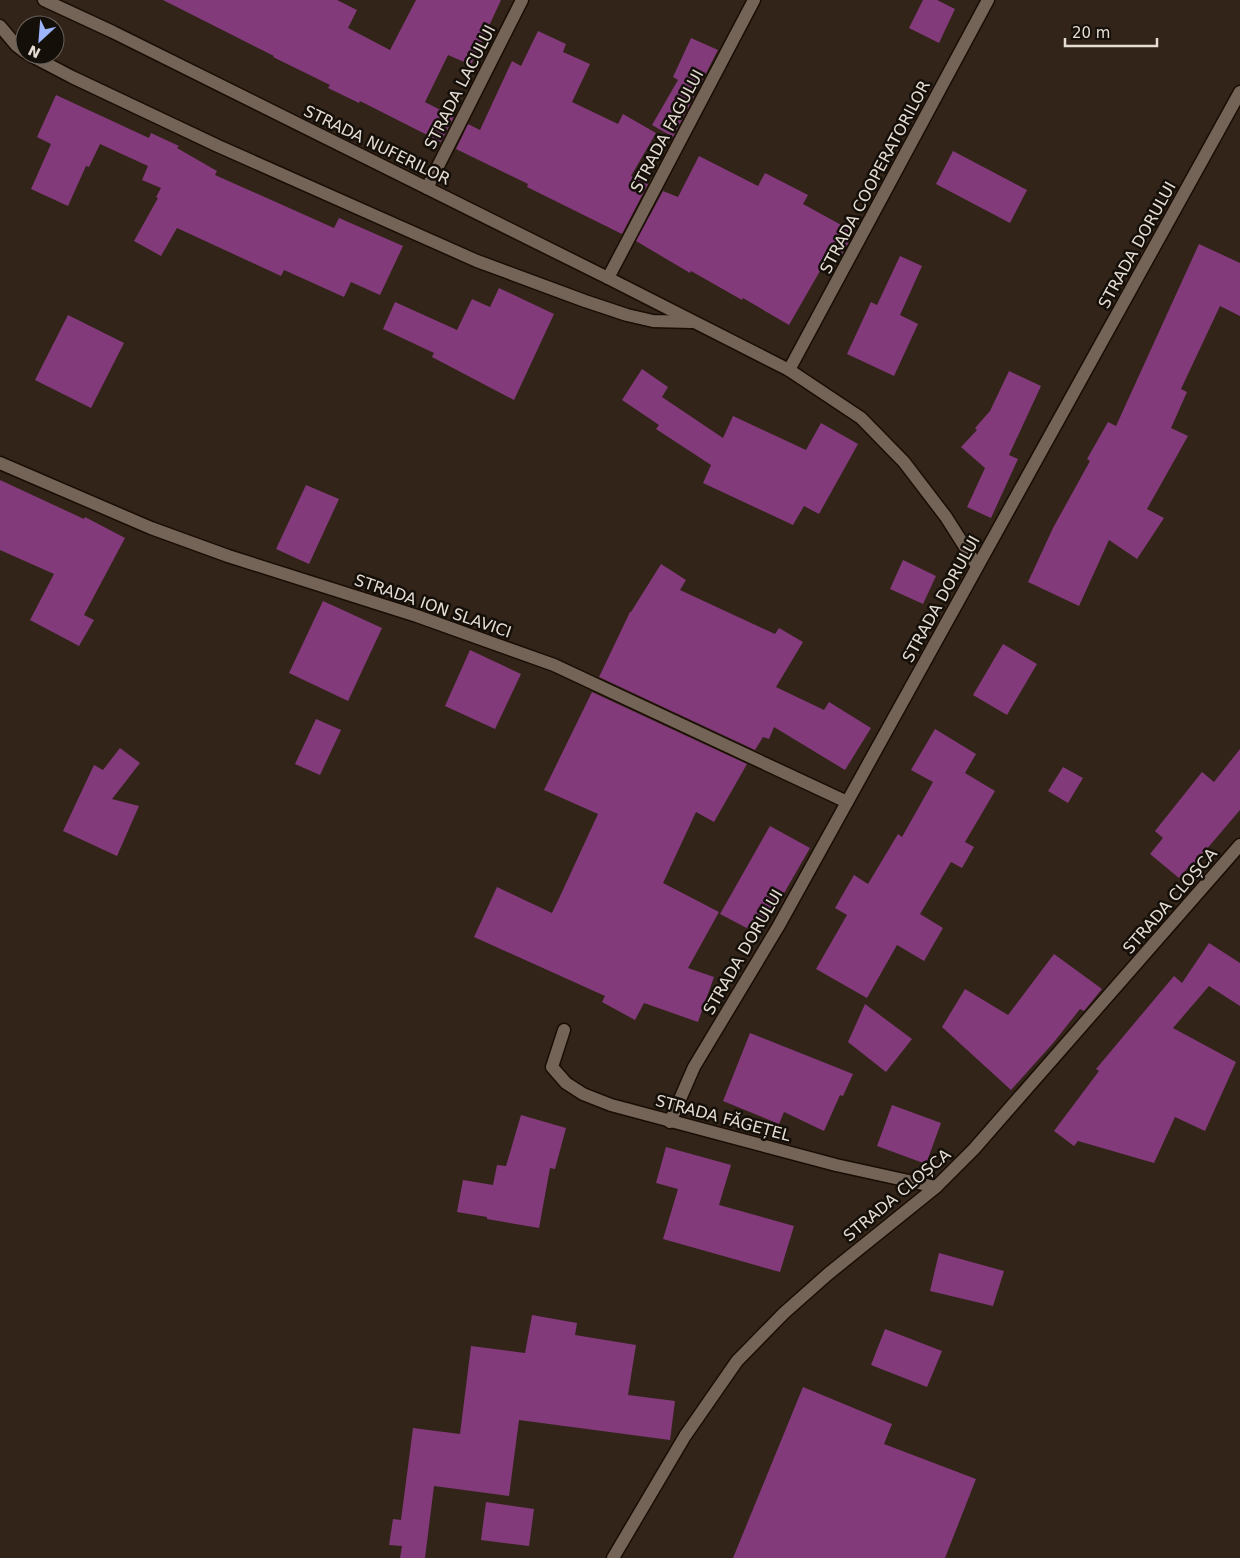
<svg xmlns="http://www.w3.org/2000/svg" width="1240" height="1558" font-family="'DejaVu Sans',sans-serif">
  <style>
    .building { fill: #823a7b }
    .lines { fill: none; stroke-linecap: round; stroke-linejoin: round }
    .street-casing { stroke: #190d04; stroke-width: 15 }
    .street { stroke: #746457; stroke-width: 12 }
    .labels { text-anchor: middle; dominant-baseline: central; stroke-width: 5; stroke-linejoin: round; paint-order: stroke }
    .street-label { font-size: 16px; fill: #e5dcd4; stroke: #150f0a }
  </style>
  <rect width="100%" height="100%" fill="#322418"/>
  <g class="building">
    <path d="M163 0H337L357 10 348 28 390 50 416 0H501L471 65 448 55 425 102 454 117 441 142 360 101 359 103 328 88 330 85 273 57 274 56Z"/>
    <path d="M923 0H937L955 9 939 43 909 28Z"/>
    <path d="M538 31 566 44 563 52 590 64 572 102 618 124 623 114 656 133 631 176 648 184 622 234 527 187 528 184 456 149 468 124 480 130 512 61 521 66Z"/>
    <path d="M691 38 718 50 673 137 652 125 678 80 673 77Z"/>
    <path d="M56 95 149 138 151 133 179 146 177 148 217 171 215 175 334 228 339 218 403 246 380 295 351 282 344 297 284 270 281 276 177 228 161 256 134 241 158 198 156 197 161 188 142 180 148 166 100 144 89 167 86 166 68 206 31 189 51 144 37 137Z"/>
    <path d="M953 151 1027 190 1010 223 936 184Z"/>
    <path d="M699 156 758 186 765 173 808 195 803 204 854 232 842 255 832 250 789 325 743 298 742 300 691 271 690 273 636 241 663 191 678 197Z"/>
    <path d="M1199 244 1240 263V316L1220 306 1181 389 1187 392 1171 428 1188 436 1147 509 1164 518 1137 559 1109 540 1079 606 1028 582 1053 528 1090 461 1087 459 1108 422 1116 426Z"/>
    <path d="M900 256 922 266 900 315 918 324 894 376 847 354 871 302 877 305Z"/>
    <path d="M499 288 554 314 514 400 432 357 434 353 383 329 395 302 457 330 472 299 490 307Z"/>
    <path d="M68 315 124 343 91 408 35 380Z"/>
    <path d="M642 369 668 387 662 397 723 438 733 416 806 450 821 423 858 444 819 514 804 506 793 525 703 483 711 465 656 429 659 425 622 400Z"/>
    <path d="M1009 371 1041 386 1009 455 1018 459 991 518 967 507 985 468 961 447 977 430 975 428 990 411Z"/>
    <path d="M0 480 84 519 85 517 125 538 84 615 94 620 79 646 30 620 54 574 0 550Z"/>
    <path d="M306 485 339 499 309 564 276 549Z"/>
    <path d="M903 560 936 576 923 604 890 589Z"/>
    <path d="M661 564 686 580 680 590 775 634 779 628 803 642 776 687 824 710 829 702 871 728 845 770 774 727 769 739 763 737 755 750 599 677 630 612H631Z"/>
    <path d="M323 601 382 628 348 701 289 673Z"/>
    <path d="M1003 644 1037 664 1007 715 973 695Z"/>
    <path d="M470 650 521 674 495 729 445 706Z"/>
    <path d="M592 692 747 764 714 822 696 812 663 883 719 912 688 968 714 977 698 1022 644 1003 635 1020 602 1002 605 996 474 937 497 887 552 913 562 892 598 814 544 790Z"/>
    <path d="M316 719 341 730 320 775 295 764Z"/>
    <path d="M935 729 976 754 965 773 995 791 965 842 974 847 962 868 951 862 920 914 943 928 924 961 897 945 867 998 816 969 847 915 835 908 854 875 868 884 898 834 902 837 933 782 911 770Z"/>
    <path d="M120 748 140 763 112 799 139 806 117 856 63 831 94 765 103 770Z"/>
    <path d="M1240 749V810L1194 864 1192 863 1179 878 1150 854 1163 838 1155 831 1202 772 1214 782Z"/>
    <path d="M1063 767 1083 778 1068 803 1048 791Z"/>
    <path d="M770 826 810 848 760 935 720 914Z"/>
    <path d="M1209 943 1240 963V1006L1209 986 1173 1028 1236 1062 1205 1131 1175 1117 1154 1163 1078 1141 1074 1146 1054 1131 1099 1071 1096 1069 1174 976 1182 983Z"/>
    <path d="M1054 954 1102 989 1084 1011 1080 1009 1054 1042 1011 1090 942 1027 965 989 1008 1015Z"/>
    <path d="M865 1004 912 1039 886 1072 848 1042Z"/>
    <path d="M750 1033 853 1074 843 1096 840 1095 824 1131 784 1112 779 1124 723 1101Z"/>
    <path d="M892 1105 941 1123 926 1164 877 1146Z"/>
    <path d="M521 1115 566 1128 555 1169 550 1168 539 1228 487 1219V1217L457 1212 463 1180 493 1185 497 1165 506 1166Z"/>
    <path d="M666 1147 731 1165 719 1205 794 1226 780 1272 663 1239 678 1189 656 1183Z"/>
    <path d="M939 1253 1004 1271 993 1306 930 1291Z"/>
    <path d="M532 1315 577 1323 575 1335 636 1345 628 1395 675 1401 670 1440 519 1420 509 1496 434 1486 425 1558H400L402 1546 389 1545 393 1519 401 1520 413 1428 460 1434 471 1346 525 1353Z"/>
    <path d="M885 1329 942 1351 927 1387 871 1365Z"/>
    <path d="M803 1387 892 1424 884 1444 976 1479 945 1558H733Z"/>
    <path d="M486 1502 534 1509 529 1546 481 1540Z"/>
  </g>
  <g class="lines">
    <defs>
      <g id="street">
        <path d="M44 0 113 32 608 278 789 370 861 418 904 462 946 517 977 566"/>
        <path d="M0 26 16 45 25 52"/>
        <path d="M30 55 72 77 218 146 477 261 585 301 627 315 653 321 692 322"/>
        <path d="M427 188 522 0"/>
        <path d="M608 278 754 0"/>
        <path d="M789 370 988 0"/>
        <path d="M0 463 151 528 228 556 417 616 554 665 847 802"/>
        <path d="M564 1030 552 1067 566 1083 583 1094 611 1105 836 1165 936 1187"/>
        <path d="M670 1122 694 1067 778 927 1240 92"/>
        <path d="M613 1558 685 1436 737 1361 784 1313 828 1274 936 1187 974 1149 1240 845"/>
      </g>
    </defs>
    <use href="#street" class="street-casing"/>
    <use href="#street" class="street"/>
  </g>
  <g class="labels">
    <g class="street-label">
      <text transform="translate(460 87) rotate(-63)">STRADA LACULUI</text>
      <text transform="translate(667 131) rotate(-62)">STRADA FAGULUI</text>
      <text transform="translate(377 145) rotate(26)">STRADA NUFERILOR</text>
      <text transform="translate(875 177) rotate(-62)">STRADA COOPERATORILOR</text>
      <text transform="translate(1137 245) rotate(-61)">STRADA DORULUI</text>
      <text transform="translate(941 599) rotate(-61)">STRADA DORULUI</text>
      <text transform="translate(433 606) rotate(19)">STRADA ION SLAVICI</text>
      <text transform="translate(1170 901) rotate(-49)">STRADA CLOȘCA</text>
      <text transform="translate(743 952) rotate(-60)">STRADA DORULUI</text>
      <text transform="translate(723 1118) rotate(15)">STRADA FĂGEȚEL</text>
      <text transform="translate(897 1195) rotate(-40)">STRADA CLOȘCA</text>
    </g>
  </g>
  <g transform="translate(40 40) rotate(206)"><circle r="24" fill="#150f0a" stroke="#68615b"/>
  <path d="M0-4L9 19L0 12L-9 19Z" fill="#9eb4fd"/>
  <text y="-8" font-size="14" font-weight="bold" text-anchor="middle" fill="#e5dcd4">N</text>
  </g>
  <path d="M1065 38v8h92v-8" fill="none" stroke="#e5dcd4" stroke-width="2.5"/>
  <text x="1072" y="38" font-size="15" fill="#e5dcd4" stroke="#150f0a" stroke-width="4" paint-order="stroke">20 m</text>
</svg>
